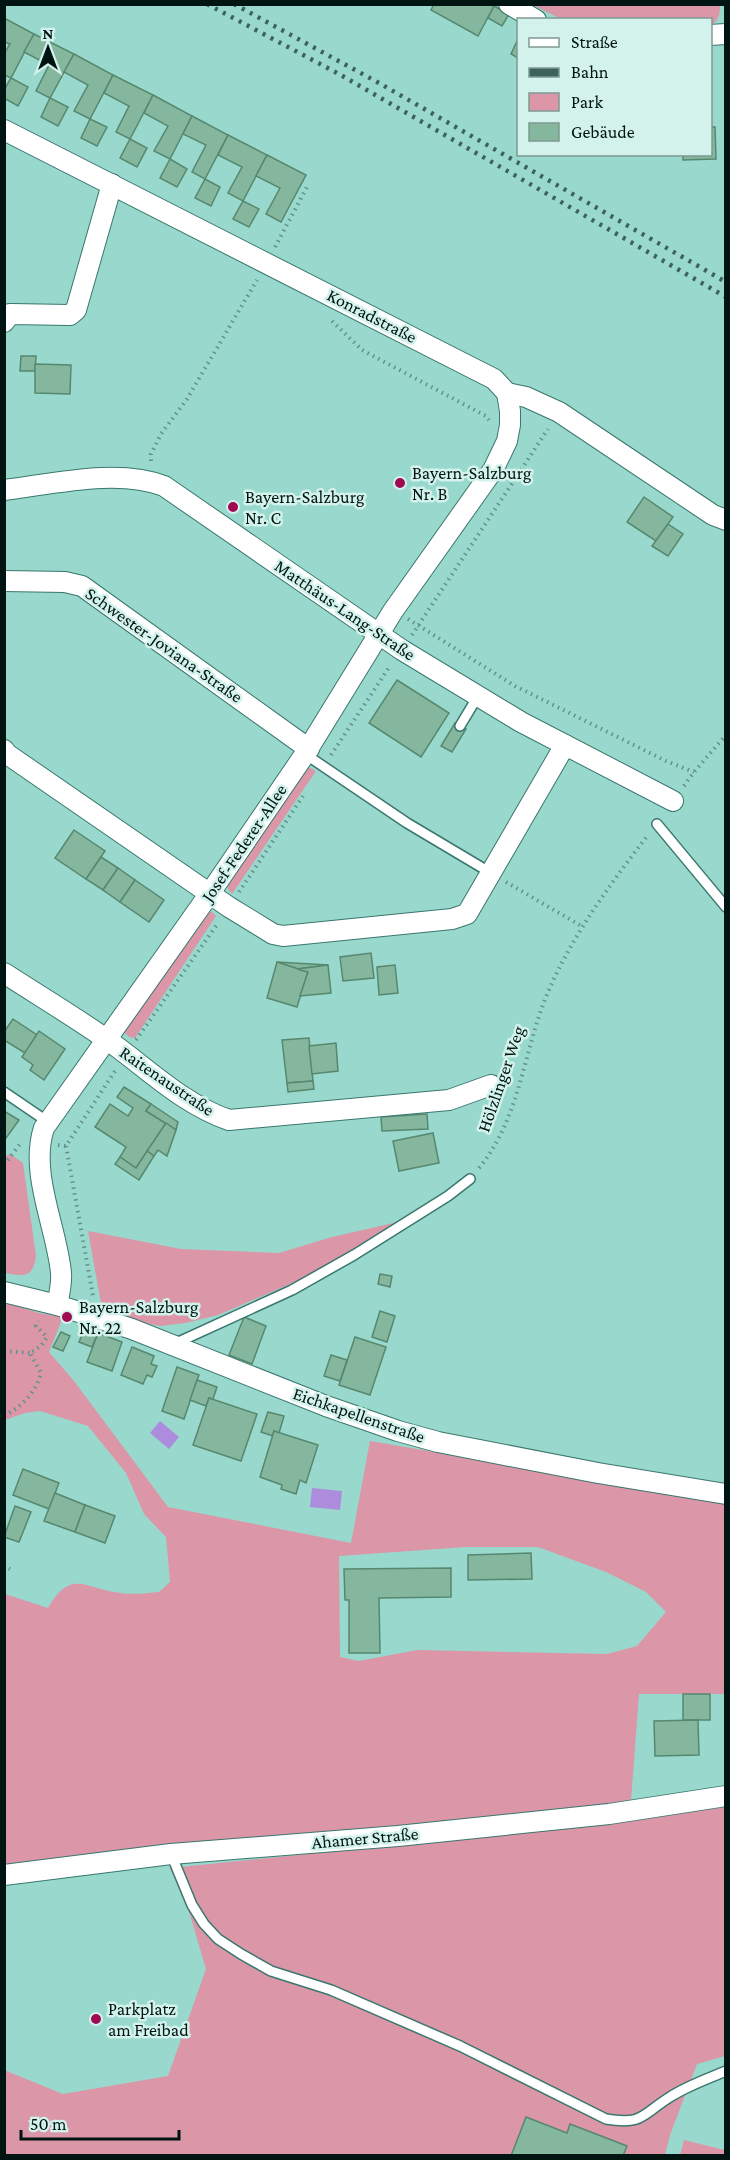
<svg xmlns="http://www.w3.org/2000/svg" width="730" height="2160" font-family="'Crimson Pro',serif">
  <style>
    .green { fill: #db96a8; fill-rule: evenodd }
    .water { fill: #ad8bdd }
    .building { fill: #84b79d; stroke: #56886f; stroke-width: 1.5 }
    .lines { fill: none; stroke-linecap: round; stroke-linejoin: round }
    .service-casing { stroke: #3a776e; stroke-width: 12 }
    .minor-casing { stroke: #3a776e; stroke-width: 22 }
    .path { stroke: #63928a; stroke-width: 4; stroke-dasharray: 1.5 4.5; stroke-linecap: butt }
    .service { stroke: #fff; stroke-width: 9 }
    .minor { stroke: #fff; stroke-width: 20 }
    .rail { stroke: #3d625c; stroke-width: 4.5; stroke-dasharray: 3 6; stroke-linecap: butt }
    .poi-dot { fill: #a00a50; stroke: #d3f2ec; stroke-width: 2 }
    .labels { text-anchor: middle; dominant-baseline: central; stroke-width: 5; stroke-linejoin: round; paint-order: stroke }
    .street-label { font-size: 18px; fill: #001411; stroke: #d3f2ec }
    .poi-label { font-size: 18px; fill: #001411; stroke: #d3f2ec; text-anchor: start }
  </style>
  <rect width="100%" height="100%" fill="#99d8cd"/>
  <g class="green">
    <path d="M533 5H720C720 15 719 19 711 26L710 20 561 19Z"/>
    <path d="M305 765 316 771 232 894 228 889 227 879Z"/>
    <path d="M204 912H212L216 916 135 1038 129 1037 125 1033V1028Z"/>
    <path d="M10 1154 23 1163 36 1256C33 1279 23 1276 5 1273L4 1157Z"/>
    <path d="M402 1221 309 1276 218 1315 185 1323 160 1326 139 1322 102 1309 88 1231 181 1249 279 1253 332 1237Z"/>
    <path d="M5 1302 39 1313 63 1317 49 1352 74 1381 168 1507 351 1543 370 1441 725 1501V1694H639L631 1801 478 1819 5 1867V1594L48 1608C72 1567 86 1590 121 1593 133 1595 147 1593 159 1592L170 1582 166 1537 144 1514 126 1473 88 1426 40 1411 25 1413 5 1420ZM466 1547H538L606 1572 646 1592 666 1612 637 1646 607 1654 417 1650 359 1661 340 1657 339 1556Z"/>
    <path d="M725 1807V2056L697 2064 670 2135 665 2155H5L4 2070 63 2094 168 2076 206 1969 190 1915 170 1868 600 1824Z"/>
    <path d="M684 2140 725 2150V2155H680Z"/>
  </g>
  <g class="water">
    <path d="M160 1421 179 1437 169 1449 150 1433Z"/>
    <path d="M312 1488 342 1491 340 1510 310 1507Z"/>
  </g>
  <g class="building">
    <path d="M434 4H491L494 6 478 36 431 10Z"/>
    <path d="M494 6 509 14 502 26 488 18Z"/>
    <path d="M4 18 34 34 11 78 4 75V54L10 44 4 42Z"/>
    <path d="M34 34 74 54 50 98 36 91 49 65 24 52Z"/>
    <path d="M518 39V58L511 54Z"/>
    <path d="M74 54 113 75 90 119 74 111 88 85 64 72Z"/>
    <path d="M113 75 153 95 130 139 116 132 129 106 104 93Z"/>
    <path d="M11 78 28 87 18 106 4 98V90Z"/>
    <path d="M153 95 192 116 170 159 154 151 168 126 144 113Z"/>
    <path d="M50 98 68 107 58 126 41 117Z"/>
    <path d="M192 116 228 135 205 179 192 172 206 145 183 134Z"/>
    <path d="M90 119 107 127 97 146 81 138Z"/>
    <path d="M710 127H715L716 159 683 160V154H710Z"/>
    <path d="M228 135 267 155 243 201 228 193 242 167 218 155Z"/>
    <path d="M130 139 147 148 137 167 120 158Z"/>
    <path d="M267 155 306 175 281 222 266 214 280 188 256 176Z"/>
    <path d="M170 159 187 169 177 187 160 178Z"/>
    <path d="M205 179 220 187 211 206 195 198Z"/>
    <path d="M243 201 259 209 249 227 233 219Z"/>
    <path d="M21 356H36L35 371H20Z"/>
    <path d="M35 364 71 365 70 394 35 393Z"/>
    <path d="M644 497 673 517 656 541 627 522Z"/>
    <path d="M668 524 683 534 668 556 652 546Z"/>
    <path d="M397 680 449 713 421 757 369 723Z"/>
    <path d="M455 723 466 729 452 752 441 746Z"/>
    <path d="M74 830 105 851 86 879 55 858Z"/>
    <path d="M101 857 118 868 103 890 86 879Z"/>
    <path d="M118 868 135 880 120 902 103 890Z"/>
    <path d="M135 880 164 900 149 922 120 902Z"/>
    <path d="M371 953 374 978 343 981 340 957Z"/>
    <path d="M277 962 328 965 297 969Z"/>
    <path d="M277 962 308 972 297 1007 267 998Z"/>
    <path d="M328 965 331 993 300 996 308 972 297 969Z"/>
    <path d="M395 965 398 993 379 995 377 967Z"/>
    <path d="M13 1019 37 1035 25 1053 4 1040V1032Z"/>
    <path d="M39 1031 65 1049 44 1080 30 1070 33 1065 22 1057Z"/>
    <path d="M309 1038 313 1081 287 1083 282 1040Z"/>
    <path d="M336 1043 338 1071 312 1074 309 1046Z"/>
    <path d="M313 1081 314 1089 288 1092 287 1083Z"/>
    <path d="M124 1087 151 1104 146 1111 166 1123 136 1168 120 1157 126 1147 95 1127 110 1104 128 1116 133 1108 117 1097Z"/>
    <path d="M151 1104 178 1122 176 1130 146 1111Z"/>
    <path d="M4 1111 19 1120 4 1141Z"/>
    <path d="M427 1114 428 1129 382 1131 381 1117Z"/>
    <path d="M166 1123 176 1130 167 1156 158 1150 154 1156 147 1151Z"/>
    <path d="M433 1133 439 1163 399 1171 393 1141Z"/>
    <path d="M147 1151 154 1156 139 1180 115 1164 120 1157 136 1168Z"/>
    <path d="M380 1274 392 1276 390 1287 378 1284Z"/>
    <path d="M380 1311 395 1316 387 1342 372 1337Z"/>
    <path d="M244 1317 266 1326 252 1364 229 1355Z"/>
    <path d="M84 1330 97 1335 92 1347 79 1342Z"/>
    <path d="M61 1332 70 1336 63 1351 53 1347Z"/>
    <path d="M98 1333 122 1342 112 1371 87 1362Z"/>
    <path d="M355 1337 386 1347 370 1395 339 1385Z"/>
    <path d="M132 1347 154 1356 151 1364 157 1366 152 1377 147 1375 143 1384 121 1375Z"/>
    <path d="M331 1355 347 1360 340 1381 324 1376Z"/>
    <path d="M177 1367 199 1375 184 1419 162 1411Z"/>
    <path d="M197 1380 217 1387 213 1399 209 1398 206 1406 190 1400Z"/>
    <path d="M209 1398 257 1414 241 1461 193 1445Z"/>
    <path d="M268 1412 284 1416 279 1433 274 1431 273 1436 261 1432Z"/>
    <path d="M274 1431 318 1445 306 1483 300 1480 296 1494 281 1489 282 1485 260 1477Z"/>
    <path d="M23 1469 59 1483 49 1509 13 1495Z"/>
    <path d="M55 1493 85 1505 75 1532 44 1521Z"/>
    <path d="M85 1505 115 1516 105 1543 75 1532Z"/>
    <path d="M15 1506 31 1512 19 1542 4 1537Z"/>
    <path d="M531 1553 532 1579 468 1580V1555Z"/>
    <path d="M451 1568V1597L379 1598 380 1653H349V1600H345L344 1569Z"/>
    <rect x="683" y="1694" width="27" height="26"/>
    <path d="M698 1720 699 1755 655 1756 654 1721Z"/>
    <path d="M526 2117 567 2133 570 2124 627 2146 623 2156H511Z"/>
  </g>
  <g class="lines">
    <defs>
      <g id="service">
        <path d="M460 726 478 696"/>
        <path d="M305 754 407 823 491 873"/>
        <path d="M657 824 726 907"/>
        <path d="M4 1092 48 1122"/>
        <path d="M174 1344 292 1290 354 1255 448 1196 470 1179"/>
        <path d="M171 1854 192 1905 204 1924 218 1939 241 1954 271 1971 331 1990 460 2046 606 2119C644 2125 641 2115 670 2097 687 2086 707 2079 726 2071"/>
      </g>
      <g id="minor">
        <path d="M509 4 536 20"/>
        <path d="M710 35 726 34"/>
        <path d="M4 130 494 379 507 393 526 397 559 412 713 515 726 520"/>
        <path d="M4 322 10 314 70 315 76 310 112 184"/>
        <path d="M4 490C53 484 118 468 164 486L402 650 521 722 673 801"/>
        <path d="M4 581 65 582 82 586 309 749"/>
        <path d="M4 750 7 754 229 907 273 934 283 936 452 919 467 914 565 745"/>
        <path d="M4 973C38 995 73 1016 106 1039 145 1066 182 1104 229 1120L449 1100 491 1085"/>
        <path d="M4 1292 57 1305 132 1329 326 1406 398 1431 438 1442 598 1473 726 1494"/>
        <path d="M57 1305C59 1295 62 1284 61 1273 57 1228 29 1173 44 1128L210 893 305 754 393 611 493 470 507 441 510 425V411L507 393"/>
        <path d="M4 1875 171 1854 398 1836 609 1814 726 1796"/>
      </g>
    </defs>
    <use href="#service" class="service-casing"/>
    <use href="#minor" class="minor-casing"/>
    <g class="path">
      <path d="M275 247 307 187"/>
      <path d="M332 321 362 350 486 416 489 420"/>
      <path d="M151 461V454L161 434 187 399 257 280"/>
      <path d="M408 619 515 686 666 761 694 772"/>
      <path d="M412 635 548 429"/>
      <path d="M331 755 390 666"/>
      <path d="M684 786 694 772 726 735"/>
      <path d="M506 882 583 927"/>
      <path d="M239 892 303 796"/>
      <path d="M136 1040 218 923"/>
      <path d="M58 1145 66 1146 115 1071"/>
      <path d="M66 1146 93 1296"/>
      <path d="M4 1165 20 1144"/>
      <path d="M479 1168C518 1121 523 1058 544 1002 568 941 608 887 648 835"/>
      <path d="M4 1351 30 1353"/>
      <path d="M4 1416C23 1405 35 1394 41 1373L30 1353 41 1346 47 1337 36 1326 39 1321"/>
      <path d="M4 1565 10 1569"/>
    </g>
    <use href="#service" class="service"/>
    <use href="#minor" class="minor"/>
    <g class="rail">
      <path d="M207 4 339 74 726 297"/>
      <path d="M234 4 379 83 726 282"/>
    </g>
  </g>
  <g class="poi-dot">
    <circle cx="400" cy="483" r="6"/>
    <circle cx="233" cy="507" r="6"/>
    <circle cx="67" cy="1317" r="6"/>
    <circle cx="96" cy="2019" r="6"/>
  </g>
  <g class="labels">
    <g class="street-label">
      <text transform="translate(372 316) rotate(27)">Konradstraße</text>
      <text transform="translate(345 610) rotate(34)">Matthäus-Lang-Straße</text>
      <text transform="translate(164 645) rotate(35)">Schwester-Joviana-Straße</text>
      <text transform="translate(244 843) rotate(-56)">Josef-Federer-Allee</text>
      <text transform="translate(501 1079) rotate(-71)">Hölzlinger Weg</text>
      <text transform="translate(167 1081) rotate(34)">Raitenaustraße</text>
      <text transform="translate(359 1415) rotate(19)">Eichkapellenstraße</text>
      <text transform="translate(365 1838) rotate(-5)">Ahamer Straße</text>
    </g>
    <g class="poi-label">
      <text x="412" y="473">Bayern-Salzburg<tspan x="412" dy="21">Nr. B</tspan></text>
      <text x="245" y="497">Bayern-Salzburg<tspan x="245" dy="21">Nr. C</tspan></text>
      <text x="79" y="1307">Bayern-Salzburg<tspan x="79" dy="21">Nr. 22</tspan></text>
      <text x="108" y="2009">Parkplatz<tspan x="108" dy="21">am Freibad</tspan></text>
    </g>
  </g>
  <rect width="730" height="2160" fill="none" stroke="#001411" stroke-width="12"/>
  <rect x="517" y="18" width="195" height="138" fill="#d3f2ec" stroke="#7f9994" stroke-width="1.5"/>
  <rect x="529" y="38" width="30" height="9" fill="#ffffff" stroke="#7f9994" stroke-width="1.5"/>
  <text x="571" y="48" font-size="18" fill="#001411">Straße</text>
  <rect x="529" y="68" width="30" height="9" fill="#3d625c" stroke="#7f9994" stroke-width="1.5"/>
  <text x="571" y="78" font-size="18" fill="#001411">Bahn</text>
  <rect x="529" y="93" width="30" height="18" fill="#db96a8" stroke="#7f9994" stroke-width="1.5"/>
  <text x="571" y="108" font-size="18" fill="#001411">Park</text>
  <rect x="529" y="123" width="30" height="18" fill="#84b79d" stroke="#7f9994" stroke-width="1.5"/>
  <text x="571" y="138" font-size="18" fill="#001411">Gebäude</text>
  <g transform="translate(48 48)" stroke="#d3f2ec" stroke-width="4.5" paint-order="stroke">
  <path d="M0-4.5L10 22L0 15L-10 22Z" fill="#001411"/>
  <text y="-9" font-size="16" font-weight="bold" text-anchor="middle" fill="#001411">N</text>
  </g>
  <path d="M21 2130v9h158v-9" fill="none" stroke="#001411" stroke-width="3"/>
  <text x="30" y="2130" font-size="18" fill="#001411" stroke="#d3f2ec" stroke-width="4.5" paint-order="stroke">50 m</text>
</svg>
